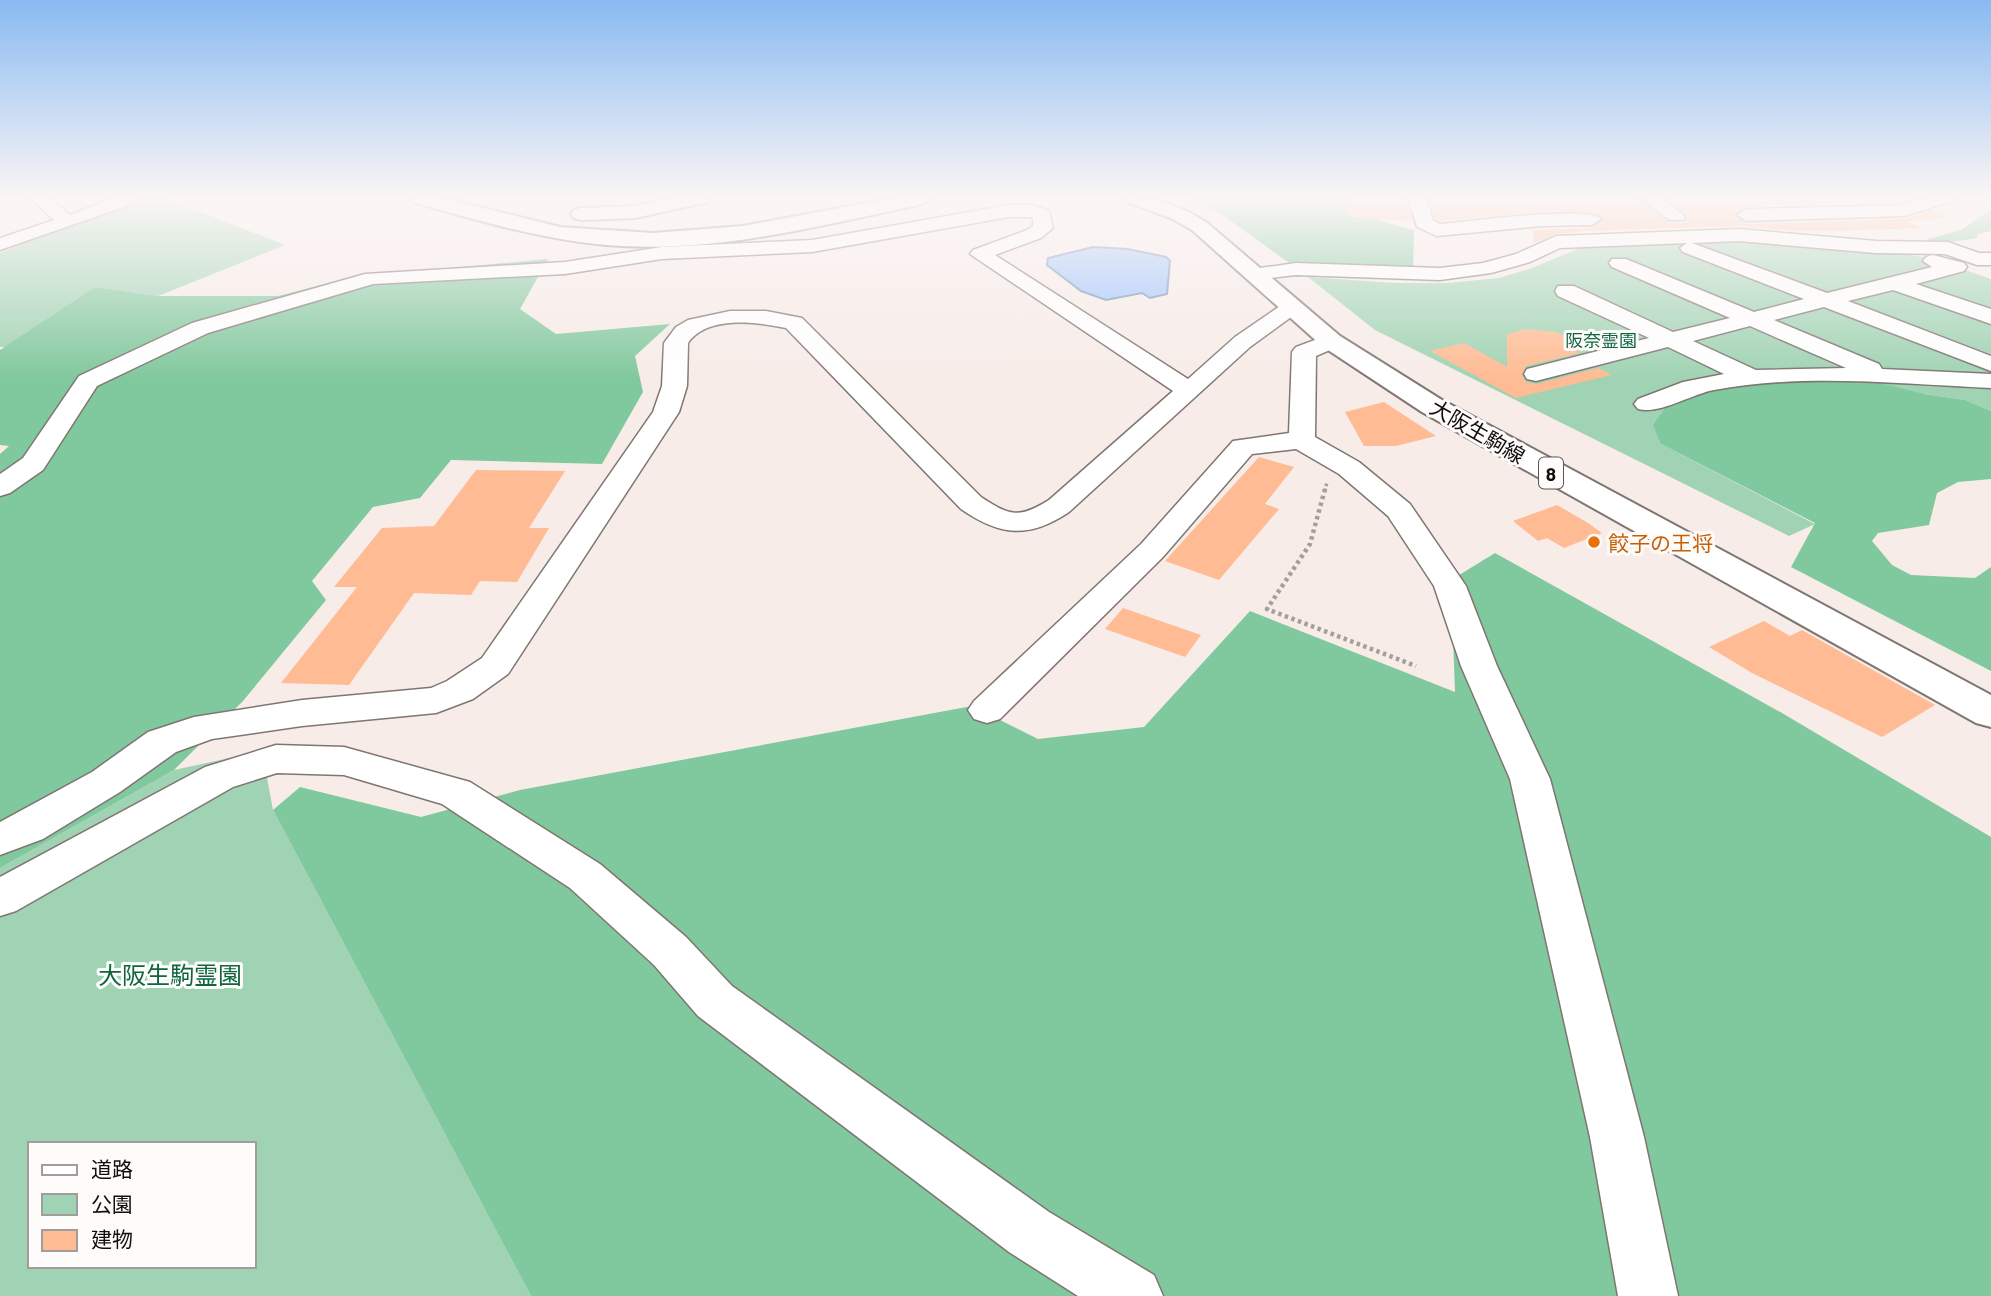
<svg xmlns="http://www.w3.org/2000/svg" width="1991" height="1296" font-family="Barlow,'Noto Sans JP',sans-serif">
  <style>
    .green { fill: #9fd3b3; fill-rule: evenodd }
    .forest { fill: #80c89d }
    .water { fill: #9cc3ff; stroke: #738db6; stroke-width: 2 }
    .building { fill: #ffbb93 }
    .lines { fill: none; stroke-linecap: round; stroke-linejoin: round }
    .minor-casing { stroke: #7f7571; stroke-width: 3 }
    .major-casing { stroke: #7f7571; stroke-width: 4 }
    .path-far1 { stroke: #a69e9b; stroke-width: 3.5; stroke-dasharray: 2.5 2.5; stroke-linecap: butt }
    .path { stroke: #a69e9b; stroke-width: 4.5; stroke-dasharray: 3.5 3.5; stroke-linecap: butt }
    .minor { fill: #fff; fill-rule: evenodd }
    .major { fill: #fff; fill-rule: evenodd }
    .food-dot { fill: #e8710a; stroke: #fefcfb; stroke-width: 2.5 }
    .labels { text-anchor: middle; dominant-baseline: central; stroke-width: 6; stroke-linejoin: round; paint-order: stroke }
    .far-park-label { font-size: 18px; fill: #0f653e; stroke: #fefcfb }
    .shield { fill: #fefcfb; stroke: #595554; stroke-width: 2 }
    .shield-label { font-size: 19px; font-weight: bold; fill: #120e0d }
    .street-label { font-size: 21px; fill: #120e0d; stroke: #fefcfb }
    .food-label { font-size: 21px; fill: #c56008; stroke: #fefcfb; text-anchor: start }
    .near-park-label { font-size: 24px; fill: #0f653e; stroke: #fefcfb }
  </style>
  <rect width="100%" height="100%" fill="#f7ece8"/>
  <g class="green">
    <path d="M139 198H165L285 245 158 296 95 287 7 347H0V253Z"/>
    <path d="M1772 241 1876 249 1933 259 1991 279V411L1965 400 1924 394 1661 444 1815 524 1789 536 1375 330 1308 277 1395 283H1448L1499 278 1532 268 1580 248Z"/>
    <path d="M262 751 273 810 531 1296H0V868L174 770ZM30 1144H254V1266H30Z"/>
  </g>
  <g class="forest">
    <path d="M1191 198H1360L1355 209 1377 220 1414 230 1413 272 1295 267 1218 212Z"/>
    <path d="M1991 210V231L1977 234V238L1936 244 1928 239 1961 230Z"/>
    <path d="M548 259 520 309 556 334 670 324 635 356 643 392 602 464 451 460 420 498 373 507 312 581 326 600 243 701 174 770 0 868V454L9 446 0 445V350L95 287 158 296H278L351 277Z"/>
    <path d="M1856 377 1924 394 1965 400 1991 411V479L1958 482 1937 493 1929 525 1878 533 1872 541 1892 565 1911 575 1975 578 1991 567V671L1791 567 1815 523 1661 444 1653 425 1671 400 1752 378Z"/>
    <path d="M1495 553 1782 713 1991 837V1296H531L273 810 300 787 421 817 520 790 972 706 1038 739 1144 727 1250 611 1455 692 1451 580Z"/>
  </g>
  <path class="water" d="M1093 247 1128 249 1166 257 1170 261 1167 294 1150 298 1142 293 1106 300 1081 291 1047 265 1048 258Z"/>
  <g class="building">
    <path d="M1347 198H1406L1413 221 1347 217Z"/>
    <path d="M1429 198H1637L1669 223H1683L1688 215 1667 198H1708L1714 201 1910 198 1912 199 1903 202 1746 206 1735 216 1746 224 1904 219 1933 210 1949 218 1905 221 1922 228 1861 230 1795 231 1739 226 1579 231 1582 232 1555 234 1534 243 1533 230H1530L1592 228 1603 218 1592 213 1551 211 1441 221 1435 218Z"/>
    <path d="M1526 329 1556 332 1577 342 1579 353 1526 366 1522 375 1526 382 1537 384 1598 368 1612 375 1516 398 1430 351 1464 343 1507 367V334Z"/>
    <path d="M1384 402 1436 436 1396 446H1364L1345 412Z"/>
    <path d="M1259 457 1294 467 1265 504 1279 509 1219 580 1165 561Z"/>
    <path d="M476 470 565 471 529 528H549L517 582 480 581 471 595 414 593 349 685 281 683 357 587H334L382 528 434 526Z"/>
    <path d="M1557 505 1588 523 1602 533 1564 548 1547 538 1538 541 1513 521Z"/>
    <path d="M1123 608 1201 635 1185 657 1105 629Z"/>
    <path d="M1764 621 1790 636 1802 630 1935 705 1882 737 1752 673 1709 647Z"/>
  </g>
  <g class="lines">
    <defs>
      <g id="minor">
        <path d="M30 198H50L70 215 114 198H141L138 202 0 250V238L54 220Z"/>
        <path d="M1408 198H1426L1433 220 1440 224C1464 222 1590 205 1601 219L1592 225 1541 226 1437 236 1417 227Z"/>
        <path d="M1640 198H1662L1685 216 1683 220H1669Z"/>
        <path d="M1924 198H1953L1950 202 1904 216 1746 221 1737 215 1746 209 1903 205Z"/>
        <path d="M1009 205H1033L1049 211 1053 228 1041 238 995 255 1188 379 1235 337 1283 304H1299L1302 309 1250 347 1069 512C1029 539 1000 536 961 509L786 328C758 322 707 315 688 343L687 386 679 412 508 674 473 699 436 713 302 726 212 739 176 752 120 792 43 839 0 855V822L92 772 148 732 194 717 302 700 431 688 447 681 482 658 653 412 662 386 664 343 676 327 688 320 730 311H766L802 318 981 497C1010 516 1018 519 1049 500L1173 391 970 254 973 250 1027 230 1033 226V218L1030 217H1009L812 252 662 259 565 274 373 284 208 333 97 386 43 470 10 493 0 496V474L23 458 79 376 192 323 365 274 565 262 662 247 812 240Z"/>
        <path d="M1739 229 1876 241 1948 242 1979 253H1991V265H1977L1945 254 1876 253 1739 241 1692 243 1827 293 1932 267 1923 261 1926 257 1933 255 1964 263 1967 267 1964 271 1916 284 1991 309V324L1893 290 1848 301 1991 356V371L1824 307 1774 320 1879 364 1882 369 1991 374V388C1900 384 1804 373 1714 390 1692 394 1659 415 1638 409L1634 404 1638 399 1683 382 1724 374 1668 347 1536 381 1527 379 1524 374 1527 369 1649 338 1558 296 1555 291 1558 286H1574L1673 332 1730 318 1612 267 1609 263 1612 259H1626L1754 312 1804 299 1683 252 1680 248 1687 243 1560 248 1530 262 1491 273 1440 280 1296 275 1253 280 1246 278 1243 274 1246 270 1296 263 1440 268 1483 263 1516 254 1556 236ZM1750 326 1846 368 1756 370 1693 341Z"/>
        <path d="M1331 334 1339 336 1343 341 1339 346 1316 356 1315 437 1359 462 1410 504 1466 586 1497 666 1550 779 1644 1137 1678 1296H1618L1590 1137 1510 779 1461 666 1434 586 1388 516 1339 474 1296 449 1252 454 1163 557 1000 719 987 723 974 719 968 710 974 701 1141 544 1233 441 1289 433 1292 352 1296 347Z"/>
        <path d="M276 745 344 747 470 782 600 864 686 937 732 986 1049 1212 1154 1275 1163 1296H1078L1009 1252 698 1016 654 965 570 888 442 804 344 775 277 773 233 787 16 911 0 916V877L205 767Z"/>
      </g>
      <g id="major">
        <path d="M410 198H443L560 227 653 233 743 226 893 198H933L923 204C819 226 713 254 606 245 540 239 476 220 413 202Z"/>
        <path d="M671 198H711L708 202 635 218 581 220 574 218 571 214 574 210 581 208 635 206Z"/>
        <path d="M1124 198C1159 198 1176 204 1206 222L1340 336 1442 400 1991 695V727L1976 723 1422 412 1322 346 1192 230 1171 218 1127 202Z"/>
      </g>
    </defs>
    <use href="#minor" class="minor-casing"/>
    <use href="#major" class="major-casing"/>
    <path class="path-far1" d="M1325 491 1327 482"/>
    <path class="path" d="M1325 489 1310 544 1267 609 1416 666"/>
    <use href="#minor" class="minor"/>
    <use href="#major" class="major"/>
  </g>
  <linearGradient id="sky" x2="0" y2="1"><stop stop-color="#89baf1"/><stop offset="0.52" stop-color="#fbf6f5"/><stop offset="1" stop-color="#fbf6f5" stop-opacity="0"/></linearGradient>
  <rect width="1991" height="380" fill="url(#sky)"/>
  <circle class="food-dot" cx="1594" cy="542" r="7"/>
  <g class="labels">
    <g class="far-park-label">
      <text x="1601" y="340">阪奈霊園</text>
    </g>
    <rect class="shield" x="1539" y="457.5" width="24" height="31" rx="5"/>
    <g class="shield-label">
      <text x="1551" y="473">8</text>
    </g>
    <g class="street-label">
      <text transform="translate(1478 431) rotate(30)">大阪生駒線</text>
    </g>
    <g class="food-label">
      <text x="1608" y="542">餃子の王将</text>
    </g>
    <g class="near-park-label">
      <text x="170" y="974">大阪生駒霊園</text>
    </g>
  </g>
  <rect x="28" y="1142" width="228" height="126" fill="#fefcfb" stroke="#a09d9c" stroke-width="2"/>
  <rect x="42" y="1165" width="35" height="10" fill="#ffffff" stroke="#a09d9c" stroke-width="2"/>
  <text x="91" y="1177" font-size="21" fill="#120e0d">道路</text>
  <rect x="42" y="1194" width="35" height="21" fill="#9fd3b3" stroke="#a09d9c" stroke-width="2"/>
  <text x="91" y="1212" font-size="21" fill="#120e0d">公園</text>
  <rect x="42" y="1230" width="35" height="21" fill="#ffbb93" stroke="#a09d9c" stroke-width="2"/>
  <text x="91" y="1247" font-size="21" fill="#120e0d">建物</text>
</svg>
